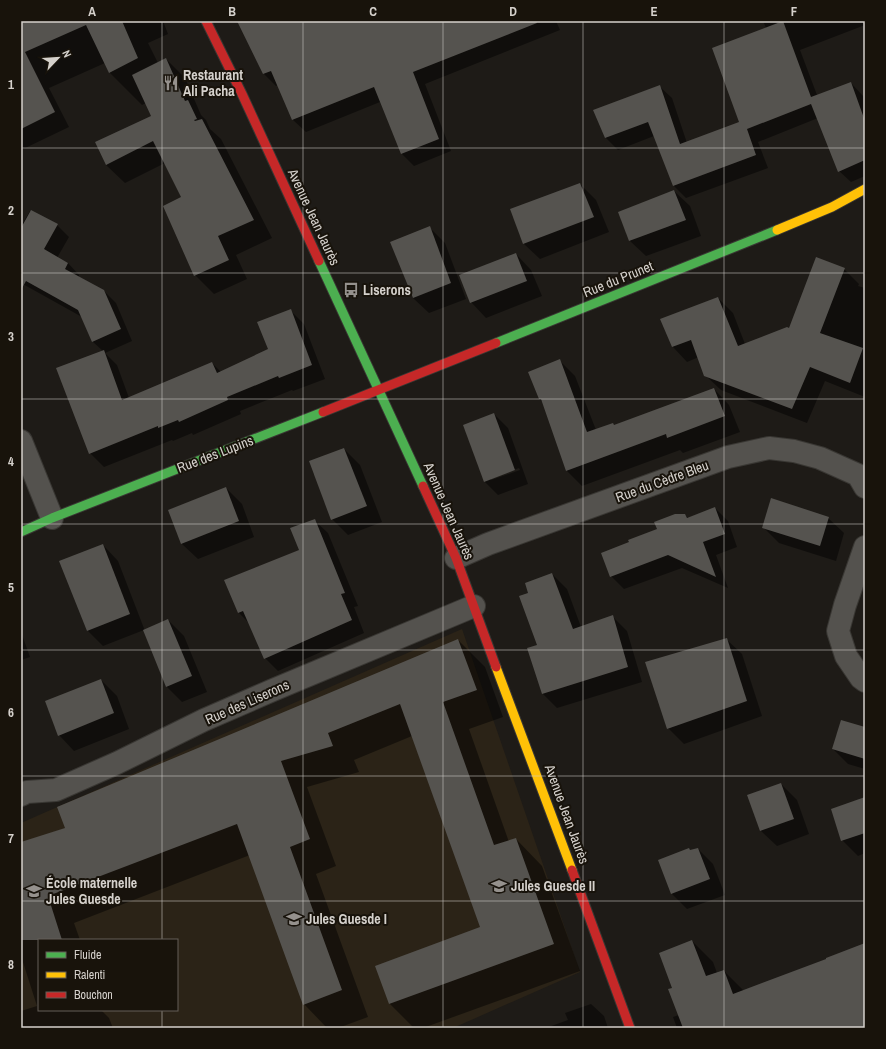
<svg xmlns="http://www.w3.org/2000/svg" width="886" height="1049" font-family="'Archivo Narrow',sans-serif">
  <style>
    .built { fill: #2b2317; fill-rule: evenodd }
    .shadow { fill: #0007; fill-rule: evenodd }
    .building { fill: #55534f }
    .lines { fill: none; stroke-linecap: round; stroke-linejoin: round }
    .street-casing { stroke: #393733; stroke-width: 24 }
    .fast-casing { stroke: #393733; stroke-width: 11 }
    .slow-casing { stroke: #393733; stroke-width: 11 }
    .jam-casing { stroke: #393733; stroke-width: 11 }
    .street { stroke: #54524e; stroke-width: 22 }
    .fast { stroke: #4caf50; stroke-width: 9 }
    .slow { stroke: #ffc107; stroke-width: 9 }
    .jam { stroke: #c62828; stroke-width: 9 }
    .grid { fill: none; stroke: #d5d1cc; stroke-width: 1; stroke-opacity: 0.55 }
    .labels { text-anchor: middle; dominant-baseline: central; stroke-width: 4; stroke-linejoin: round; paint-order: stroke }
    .poi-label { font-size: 14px; font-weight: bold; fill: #d5d1cc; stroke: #18130b; text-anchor: start }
    .street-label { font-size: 14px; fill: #d5d1cc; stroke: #18130b }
    .neatline { fill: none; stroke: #d5d1cc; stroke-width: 1.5 }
    .grid-label { font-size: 13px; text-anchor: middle; font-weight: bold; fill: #d5d1cc }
  </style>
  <rect width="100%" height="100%" fill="#1e1b17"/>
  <path class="built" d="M462 629 580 972 453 1028H21V823ZM39 940H177V1010H39Z"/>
  <g class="shadow">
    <path d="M21 21H163L168 34 148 43 158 63 166 59 185 78 201 115 206 120 210 129 221 139 272 238 236 255 247 279 214 294 195 275 182 198 165 163 125 183 106 165 152 117 146 103 142 105 109 72 105 63 49 88 69 127 21 150Z"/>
    <path d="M238 21H556L560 30 425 84 451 151 414 166 402 154 380 102 306 132 293 120 278 85 276 86 264 74Z"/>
    <path d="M763 21H865V25L800 50 817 95 851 83 863 96 865 100V176L851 182 838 170 818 118 758 142 768 168 686 198 674 186 654 136 618 150 606 138 595 110 659 86 672 98 687 143 741 123 766 28Z"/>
    <path d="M580 184 596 200 609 232 540 259 524 244 511 210Z"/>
    <path d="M674 191 690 206 701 236 646 256 630 241 619 213Z"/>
    <path d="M30 211 57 225 69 237 57 258 68 263 79 275V277L104 291 116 303 132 341 105 353 117 365 129 398 212 363 221 372 269 350 290 310 304 324 325 379 293 391 292 390 240 411 241 414 193 435 192 433 173 441 172 440 104 467 90 453 103 351 93 342 82 317 21 283V226Z"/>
    <path d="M429 227 445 243 466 299 429 313 413 298 392 243Z"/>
    <path d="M516 254 531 270 542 296 486 318 471 302Z"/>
    <path d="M844 269 859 284 858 286 865 288V397L825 381 807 423 721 390 705 375 699 357 687 362 673 347 662 320 718 298 733 313 745 344 789 330Z"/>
    <path d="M559 360 575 376 596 430 615 426 714 389 729 405 740 432 683 453 680 450 582 486 567 471 543 402 539 399Z"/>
    <path d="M494 414 508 428 528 484 498 495 484 481ZM519 468 520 470 491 480V478Z"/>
    <path d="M344 449 360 465 382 522 348 535 332 519Z"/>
    <path d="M226 488 242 504 254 537 198 559 182 544 169 510Z"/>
    <path d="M715 508 728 521 737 547 716 555 728 588 682 568 624 589 611 576 630 543 685 515 688 518Z"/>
    <path d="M828 518 844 533 836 561 779 543 763 527Z"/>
    <path d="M314 520 328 533 358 606 354 607 364 633 278 671 265 658 250 624 239 613 225 580 300 550Z"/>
    <path d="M103 545 118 561 145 631 168 620 184 636 207 692 182 702 166 686 144 630 103 646 88 631Z"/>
    <path d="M552 574 567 589 581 627 612 616 627 631 642 682 557 708 542 693 538 646 529 593Z"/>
    <path d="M21 632 30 657 21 660Z"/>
    <path d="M726 639 742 654 762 716 684 744 668 728Z"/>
    <path d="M458 640 485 667 503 717 469 729 509 842 516 839 542 866 580 971 423 1028H414L390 1004 377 966 481 928 412 736 354 760 359 772 307 787 336 866 316 874 368 1017 338 1028H327L304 1004 250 855 74 923 80 940H39V1010H101L109 1018 113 1028H21V1011L37 1006 21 956V843L66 828Z"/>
    <path d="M101 680 117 696 129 729 74 751 59 735Z"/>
    <path d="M865 728V769L848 764 833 749Z"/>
    <path d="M781 784 797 800 809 834 777 846 761 831 748 796Z"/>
    <path d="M865 798V853L858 856 842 840Z"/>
    <path d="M698 849 713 864 725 895 687 909 672 894 691 851Z"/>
    <path d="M692 941 713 962 717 973 724 971 744 991 865 944V1028H677L673 1017 679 1015 674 989Z"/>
    <path d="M591 1004 604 1016 608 1028H546L568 1020 565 1013Z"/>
  </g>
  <g class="building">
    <path d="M21 21H122L138 58 109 73 86 25 25 52 55 112 21 129Z"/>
    <path d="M237 21H536L537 23 413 72 439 139 401 154 374 87 292 120 271 71 263 74Z"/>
    <path d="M783 21 811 97 851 82 865 121V160L838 172 811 104 747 129 756 155 673 186 648 122 605 138 593 110 660 85 680 144 739 122 712 48Z"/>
    <path d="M166 58 185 101 188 100 197 119 194 120 195 121 202 119 254 220 218 236 229 260 194 276 163 206 181 197 153 141 106 165 95 142 151 116 132 75Z"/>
    <path d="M580 183 594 217 523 244 510 209Z"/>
    <path d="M674 190 686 220 629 241 618 212Z"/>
    <path d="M31 210 58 224 44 249 68 263 65 269 104 290 121 329 92 342 78 310 26 281 21 290V228Z"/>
    <path d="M430 226 451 283 413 298 390 242Z"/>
    <path d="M516 253 527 281 470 303 459 275Z"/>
    <path d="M816 257 845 268 820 333 863 348 850 383 810 367 792 409 704 376 691 340 672 347 660 319 718 297 738 346 787 327 789 328Z"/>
    <path d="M291 309 312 365 279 378 278 376 227 397 228 400 179 422 178 420 158 428V426L89 454 56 368 104 350 122 400 212 362 217 373 268 349 257 322Z"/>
    <path d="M560 359 587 432 613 423 614 425 714 388 725 416 667 438 666 434 566 471 541 399H539L528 372Z"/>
    <path d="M494 413 515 470 484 482 463 425Z"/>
    <path d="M344 448 367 506 331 520 309 461Z"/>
    <path d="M226 487 239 521 181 544 168 510Z"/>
    <path d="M771 498 829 517 820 546 762 528Z"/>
    <path d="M715 507 725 534 703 542 716 577 668 555 610 577 601 553 629 542 628 540 657 529 654 522 675 514H685L687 518Z"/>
    <path d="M315 519 345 593 341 594 352 620 264 659 243 611 238 613 224 580 299 550 290 528Z"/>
    <path d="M103 544 130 614 87 631 59 561Z"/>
    <path d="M552 573 573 629 613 615 628 667 542 694 527 648 537 645 519 596 528 593 525 583Z"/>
    <path d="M168 619 192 676 166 687 143 630Z"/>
    <path d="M727 638 747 701 667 729 645 662Z"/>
    <path d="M458 639 477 690 443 702 494 845 516 838 554 944 389 1004 375 966 480 927 400 704 328 733 333 746 281 761 310 839 290 847 342 990 303 1005 237 824 48 896 62 940H21V842L65 828 57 807Z"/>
    <path d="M101 679 114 713 58 736 45 701Z"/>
    <path d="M841 720 865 727V759L832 749Z"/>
    <path d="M781 783 794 819 760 831 747 795Z"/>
    <path d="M865 797V833L841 841 831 809Z"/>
    <path d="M689 848 690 850 698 848 710 879 671 894 658 860Z"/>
    <path d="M692 940 706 976 724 970 733 994 826 959V958L865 943V1028H683L668 989 672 988 659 953Z"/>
  </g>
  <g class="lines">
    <defs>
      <g id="street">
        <path d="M21 441 52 518"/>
        <path d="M865 547 845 605 838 631 846 656 861 678 865 681"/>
        <path d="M456 558 488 544 728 457 769 448 794 451 820 458 858 475 865 487"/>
        <path d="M21 795 27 792 56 790 117 763 204 720 273 690 474 606"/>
      </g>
      <g id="fast">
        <path d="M319 261 423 486"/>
        <path d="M496 343 777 230"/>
        <path d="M21 532 52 518 323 412"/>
      </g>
      <g id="slow">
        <path d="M777 230 832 207 865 189"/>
        <path d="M496 667 572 870"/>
      </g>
      <g id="jam">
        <path d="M206 21 242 94 319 261"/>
        <path d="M323 412 496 343"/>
        <path d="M423 486 456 558 496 667"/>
        <path d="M572 870 630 1028"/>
      </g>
    </defs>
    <use href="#street" class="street-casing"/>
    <use href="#fast" class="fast-casing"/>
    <use href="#slow" class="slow-casing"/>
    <use href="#jam" class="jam-casing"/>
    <use href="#street" class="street"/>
    <use href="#fast" class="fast"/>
    <use href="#slow" class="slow"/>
    <use href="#jam" class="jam"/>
  </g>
  <path class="grid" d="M162 21V940M303 21V1028M443 21V1028M583 21V1028M724 21V1028M21 148H865M21 273H865M21 399H865M21 524H865M21 650H865M21 776H865M21 901H865M162 1010V1028"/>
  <defs>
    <symbol id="restaurant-bare" viewBox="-9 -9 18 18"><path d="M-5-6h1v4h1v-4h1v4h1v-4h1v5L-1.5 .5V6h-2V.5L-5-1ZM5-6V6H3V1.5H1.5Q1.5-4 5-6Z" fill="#95918d" stroke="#18130b" stroke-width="2.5" paint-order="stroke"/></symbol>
    <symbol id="bus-bare" viewBox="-9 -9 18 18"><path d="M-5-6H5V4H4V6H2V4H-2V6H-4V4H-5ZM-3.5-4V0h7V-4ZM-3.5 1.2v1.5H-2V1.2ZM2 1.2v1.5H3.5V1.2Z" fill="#95918d" stroke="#18130b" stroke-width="2.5" paint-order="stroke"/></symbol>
    <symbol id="school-bare" viewBox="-9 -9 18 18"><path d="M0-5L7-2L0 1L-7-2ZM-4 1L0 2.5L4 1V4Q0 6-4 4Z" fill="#95918d" stroke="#18130b" stroke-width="2.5" paint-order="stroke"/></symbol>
  </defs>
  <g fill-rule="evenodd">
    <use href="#restaurant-bare" x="160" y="72" width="22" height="22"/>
    <use href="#bus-bare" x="340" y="279" width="22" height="22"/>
    <use href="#school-bare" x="488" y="875" width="22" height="22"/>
    <use href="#school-bare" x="23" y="880" width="22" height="22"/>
    <use href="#school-bare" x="283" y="908" width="22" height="22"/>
  </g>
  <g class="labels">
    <g class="poi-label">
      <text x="183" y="75">Restaurant<tspan x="183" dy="16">Ali Pacha</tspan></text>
      <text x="363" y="290">Liserons</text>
      <text x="46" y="883">École maternelle<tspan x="46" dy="16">Jules Guesde</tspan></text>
      <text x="511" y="886">Jules Guesde II</text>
      <text x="306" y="919">Jules Guesde I</text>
    </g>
    <g class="street-label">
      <text transform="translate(314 217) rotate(65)">Avenue Jean Jaurès</text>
      <text transform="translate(618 279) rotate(-22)">Rue du Prunet</text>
      <text transform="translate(215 454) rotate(-21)">Rue des Lupins</text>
      <text transform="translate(662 481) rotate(-20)">Rue du Cèdre Bleu</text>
      <text transform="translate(449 511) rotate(66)">Avenue Jean Jaurès</text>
      <text transform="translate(247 702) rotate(-24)">Rue des Liserons</text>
      <text transform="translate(567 814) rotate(70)">Avenue Jean Jaurès</text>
    </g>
  </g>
  <rect width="886" height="1049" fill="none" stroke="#18130b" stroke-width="44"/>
  <rect x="38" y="939" width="140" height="72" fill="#18130b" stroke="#645f58"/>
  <rect x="46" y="952" width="20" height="6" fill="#4caf50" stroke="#645f58"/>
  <text x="74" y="959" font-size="12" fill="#d5d1cc">Fluide</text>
  <rect x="46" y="972" width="20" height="6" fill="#ffc107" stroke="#645f58"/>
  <text x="74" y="979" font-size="12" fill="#d5d1cc">Ralenti</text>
  <rect x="46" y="992" width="20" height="6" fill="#c62828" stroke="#645f58"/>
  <text x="74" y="999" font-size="12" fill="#d5d1cc">Bouchon</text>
  <g transform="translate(58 58) rotate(65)" stroke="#18130b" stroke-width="3" paint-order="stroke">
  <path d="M0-3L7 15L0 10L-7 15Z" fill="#d5d1cc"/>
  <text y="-6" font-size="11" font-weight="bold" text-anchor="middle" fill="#d5d1cc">N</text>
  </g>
  <rect x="22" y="22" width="842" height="1005" class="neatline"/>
  <g class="grid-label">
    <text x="92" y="16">A</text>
    <text x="232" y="16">B</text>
    <text x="373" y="16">C</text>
    <text x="513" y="16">D</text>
    <text x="654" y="16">E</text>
    <text x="794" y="16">F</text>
    <text x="11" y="89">1</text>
    <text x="11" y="215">2</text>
    <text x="11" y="341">3</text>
    <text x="11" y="466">4</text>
    <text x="11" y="592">5</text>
    <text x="11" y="717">6</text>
    <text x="11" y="843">7</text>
    <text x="11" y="969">8</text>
  </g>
</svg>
